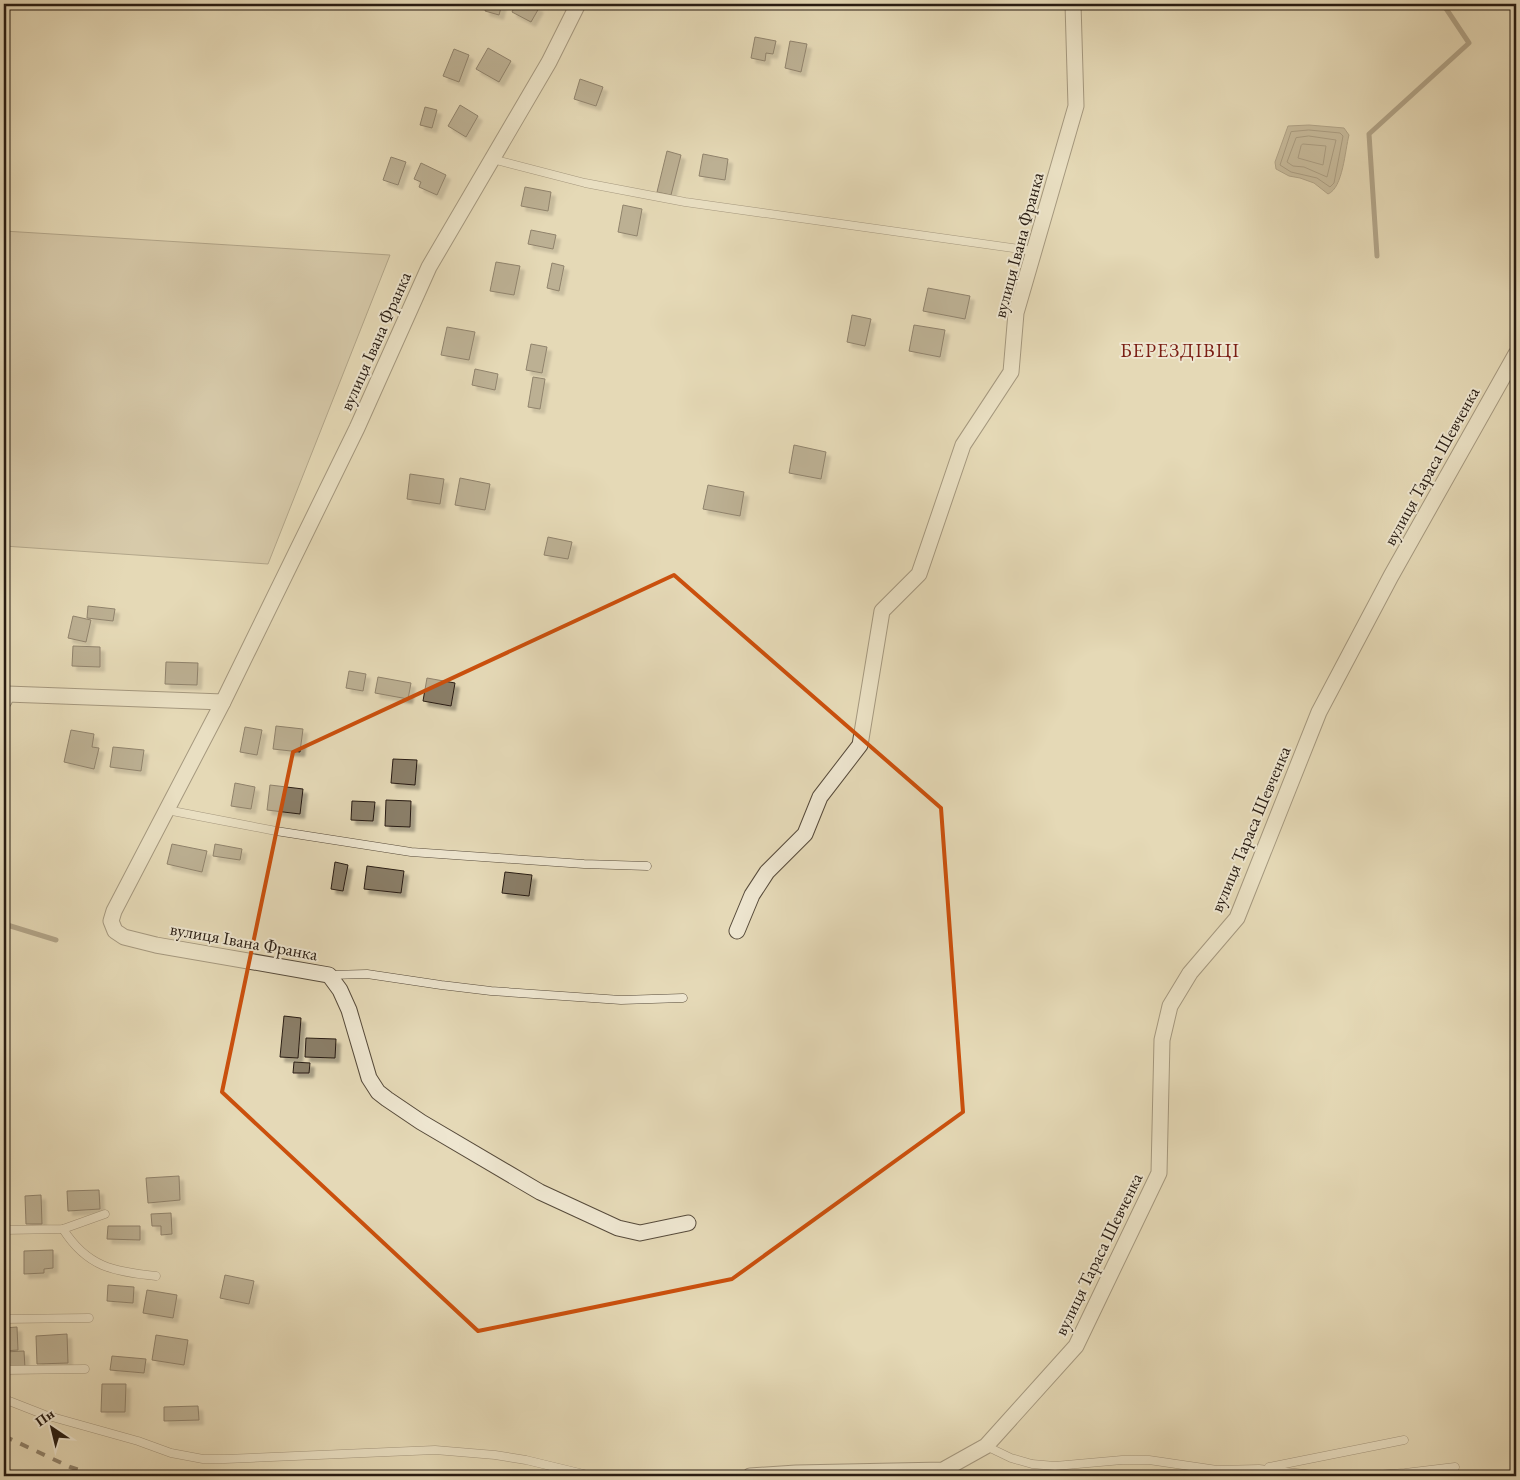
<svg xmlns="http://www.w3.org/2000/svg" width="1520" height="1480" font-family="'EB Garamond',serif">
  <style>
    .green { fill: #c5b99b; stroke: #766a56 }
    .water { fill: #a5997f; stroke: #736753 }
    .lines { fill: none; stroke-linecap: round; stroke-linejoin: round }
    .shore { stroke: #665a48; stroke-width: 1 }
    .stream { stroke: #736753; stroke-width: 5 }
    .building { fill: #8a7e68; stroke: #281c12; filter: url(#shadow) }
    .service-casing { stroke: #574b3b; stroke-width: 9 }
    .minor-casing { stroke: #574b3b; stroke-width: 17 }
    .service { stroke: #eee6d0; stroke-width: 8 }
    .minor { stroke: #eee6d0; stroke-width: 15 }
    .rail { stroke: #281c12; stroke-width: 4; stroke-dasharray: 9 9; stroke-linecap: butt }
    .marked { fill: none; stroke: #cb500d; stroke-width: 4; stroke-linejoin: round }
    .labels { text-anchor: middle; dominant-baseline: central; stroke-width: 4; stroke-linejoin: round; paint-order: stroke }
    .street-label { font-size: 18px; fill: #281c12; stroke: #eee6d0 }
    .quarter-label { font-size: 20px; letter-spacing: 1px; fill: #7a1f14; stroke: #eee6d0 }
  </style>
  <defs>
    <filter id="shadow"><feDropShadow dx="4.5" dy="4.5" stdDeviation="1" flood-color="#0004"/></filter>
  </defs>
  <rect width="100%" height="100%" fill="#e5d9b7"/>
  <filter id="stains"><feTurbulence type="fractalNoise" baseFrequency=".004" numOctaves="4"/><feColorMatrix values="0 0 0 0 .2 0 0 0 0 .09 0 0 0 0 .02 0 0 0 .5 -.17"/></filter>
  <radialGradient id="worn" r=".72"><stop offset=".6" stop-color="#630" stop-opacity="0"/><stop offset="1" stop-color="#630" stop-opacity=".3"/></radialGradient>
  <path class="green" d="M4 231 390 255 268 564 4 546Z"/>
  <path class="water" d="M1309 125 1344 128 1349 135C1345 150 1343 188 1328 194L1314 183 1300 178 1289 176 1276 169 1275 162 1288 126Z"/>
  <g class="lines">
    <g class="shore">
      <path d="M1309 130 1340 133 1343 136 1334 183 1330 187 1317 178 1291 172 1280 165 1291 132Z"/>
      <path d="M1309 136 1336 140 1327 177 1304 167 1293 166 1287 162 1296 138Z"/>
      <path d="M1303 144 1326 146 1323 165 1298 158 1301 146Z"/>
    </g>
    <g class="stream">
      <path d="M1377 256 1369 134 1469 43 1443 4"/>
      <path d="M4 924 56 940"/>
    </g>
  </g>
  <g class="building">
    <path d="M487 4H502L499 15 485 11Z"/>
    <path d="M516 4H532L539 8 531 22 512 12Z"/>
    <path d="M755 37 776 41 773 54 766 53 765 61 751 58Z"/>
    <path d="M790 41 807 44 801 72 785 68Z"/>
    <path d="M488 48 511 61 499 82 476 69Z"/>
    <path d="M454 49 469 55 459 82 443 76Z"/>
    <path d="M580 79 603 87 596 106 574 99Z"/>
    <path d="M460 105 478 116 466 137 448 126Z"/>
    <path d="M425 107 437 110 432 128 420 125Z"/>
    <path d="M667 151 681 155 671 195 657 192Z"/>
    <path d="M703 154 728 159 725 180 699 176Z"/>
    <path d="M391 157 406 162 398 185 383 180Z"/>
    <path d="M421 163 446 175 437 195 419 187 421 182 414 179Z"/>
    <path d="M525 187 551 192 548 211 521 206Z"/>
    <path d="M623 205 642 209 637 236 618 232Z"/>
    <path d="M531 230 556 235 553 249 528 244Z"/>
    <path d="M496 262 520 266 514 295 490 291Z"/>
    <path d="M552 263 564 266 559 291 547 288Z"/>
    <path d="M928 288 970 296 965 319 923 311Z"/>
    <path d="M852 315 871 319 865 346 847 342Z"/>
    <path d="M914 325 945 330 940 357 909 351Z"/>
    <path d="M447 327 475 332 469 360 441 355Z"/>
    <path d="M531 344 547 347 542 373 526 370Z"/>
    <path d="M475 369 498 374 495 390 472 385Z"/>
    <path d="M533 377 545 379 540 409 528 407Z"/>
    <path d="M794 445 826 452 821 479 789 473Z"/>
    <path d="M410 474 444 479 440 504 407 499Z"/>
    <path d="M460 478 490 484 485 510 455 505Z"/>
    <path d="M708 485 744 492 740 516 703 509Z"/>
    <path d="M548 537 572 542 568 559 544 555Z"/>
    <path d="M88 606 115 609 113 621 87 618Z"/>
    <path d="M73 616 91 620 86 642 68 638Z"/>
    <path d="M73 646 100 647V667L72 666Z"/>
    <path d="M166 662 198 663 197 685 165 684Z"/>
    <path d="M349 671 366 674 363 691 346 688Z"/>
    <path d="M378 677 411 683 408 699 375 693Z"/>
    <path d="M427 678 455 683 451 706 423 701Z"/>
    <path d="M276 726 303 729 300 752 273 749Z"/>
    <path d="M245 727 262 730 257 755 240 752Z"/>
    <path d="M71 730 94 734 92 747 99 748 94 769 64 762Z"/>
    <path d="M113 747 144 750 141 771 110 767Z"/>
    <path d="M393 759 417 760 415 785 391 783Z"/>
    <path d="M235 783 255 787 251 809 231 806Z"/>
    <path d="M270 785 303 789 300 814 267 810Z"/>
    <path d="M386 800 411 801 410 827 385 826Z"/>
    <path d="M352 801 375 802 373 821 351 820Z"/>
    <path d="M172 844 207 851 202 872 167 864Z"/>
    <path d="M215 844 242 849 240 860 213 856Z"/>
    <path d="M335 862 348 865 343 891 331 889Z"/>
    <path d="M367 866 404 871 401 893 364 889Z"/>
    <path d="M505 872 532 875 529 896 502 893Z"/>
    <path d="M284 1016 301 1018 298 1058 280 1057Z"/>
    <path d="M306 1038 336 1039 335 1058 305 1057Z"/>
    <path d="M294 1062 310 1063 309 1073H293Z"/>
    <path d="M179 1176 180 1200 148 1203 146 1178Z"/>
    <path d="M99 1190 100 1209 68 1211 67 1191Z"/>
    <path d="M41 1195 42 1224H26L25 1196Z"/>
    <path d="M171 1213 172 1234 161 1235V1226H152L151 1214Z"/>
    <path d="M108 1226H140V1240L107 1239Z"/>
    <path d="M53 1250V1268L44 1269V1273L24 1274V1251Z"/>
    <path d="M225 1275 254 1281 249 1304 220 1298Z"/>
    <path d="M108 1285 134 1287 133 1303 107 1301Z"/>
    <path d="M147 1290 177 1295 173 1318 143 1313Z"/>
    <path d="M17 1327 18 1350 4 1351V1328Z"/>
    <path d="M67 1334 68 1363 37 1364 36 1336Z"/>
    <path d="M156 1335 188 1340 184 1365 152 1360Z"/>
    <path d="M24 1351 25 1368 4 1369V1352Z"/>
    <path d="M112 1356 146 1359 144 1373 110 1370Z"/>
    <path d="M102 1384H126L125 1412H101Z"/>
    <path d="M198 1406 199 1420 164 1421V1407Z"/>
  </g>
  <g class="lines">
    <defs>
      <g id="service">
        <path d="M492 159 585 183 685 202 1034 251"/>
        <path d="M167 810 276 831 411 852 584 864 647 866"/>
        <path d="M329 975 367 974 441 985 491 991 621 1000 683 998"/>
        <path d="M63 1229C87 1267 114 1272 156 1276"/>
        <path d="M4 1230 63 1229 105 1214"/>
        <path d="M4 1319 89 1318"/>
        <path d="M4 1370 85 1369"/>
        <path d="M4 1399 45 1415 138 1441 171 1453 203 1459H225L435 1450 495 1455 526 1460 592 1476"/>
        <path d="M986 1446 1011 1458 1032 1464 1055 1466 1122 1460H1149L1217 1470 1259 1469 1324 1476"/>
        <path d="M1269 1467 1404 1440"/>
        <path d="M1361 1476 1405 1473 1455 1467"/>
      </g>
      <g id="minor">
        <path d="M578 4 549 62 429 267 357 428 223 702 114 911 111 921 115 931 124 937 156 945 329 975 340 990 349 1010 369 1078 378 1092 387 1099 421 1122 540 1192 618 1228 640 1233 688 1223"/>
        <path d="M4 701 7 694 223 702"/>
        <path d="M737 931 752 895 767 872 805 834 820 797 860 745 882 611 919 574 963 445 1011 372 1016 313 1076 106 1073 4"/>
        <path d="M750 1476 796 1473 943 1470 986 1446 1076 1346 1159 1173 1162 1040 1170 1006 1190 973 1237 918 1319 712 1391 576 1516 354"/>
      </g>
    </defs>
    <use href="#service" class="service-casing"/>
    <use href="#minor" class="minor-casing"/>
    <use href="#service" class="service"/>
    <use href="#minor" class="minor"/>
    <path class="rail" d="M4 1436 70 1467 99 1476"/>
  </g>
  <path d="M0 0H1520V1480H0ZM674 575 941 808 963 1112 732 1279 478 1331 222 1092 293 752Z" fill="#e5d9b7" fill-opacity=".55" fill-rule="evenodd"/>
  <path class="marked" d="M674 575 941 808 963 1112 732 1279 478 1331 222 1092 293 752Z"/>
  <g class="labels">
    <g class="street-label">
      <text transform="translate(1018 245) rotate(-75)">вулиця Івана Франка</text>
      <text transform="translate(375 341) rotate(-66)">вулиця Івана Франка</text>
      <text transform="translate(1431 466) rotate(-61)">вулиця Тараса Шевченка</text>
      <text transform="translate(1250 829) rotate(-67)">вулиця Тараса Шевченка</text>
      <text transform="translate(244 941) rotate(10)">вулиця Івана Франка</text>
      <text transform="translate(1098 1254) rotate(-64)">вулиця Тараса Шевченка</text>
    </g>
    <g class="quarter-label">
      <text x="1180" y="350">БЕРЕЗДІВЦІ</text>
    </g>
  </g>
  <rect width="1520" height="1480" fill="none" stroke="#e5d9b7" stroke-width="20"/>
  <rect x="5" y="5" width="1510" height="1470" fill="none" stroke="#281c12" stroke-width="2.5"/>
  <rect x="10" y="10" width="1500" height="1460" fill="none" stroke="#281c12"/>
  <g transform="translate(52 1428) rotate(325)" stroke="#eee6d0" stroke-width="4" paint-order="stroke">
  <path d="M0-4L9 19L0 12L-9 19Z" fill="#281c12"/>
  <text y="-8" font-size="14" font-weight="bold" text-anchor="middle" fill="#281c12">Пн</text>
  </g>
  <rect width="100%" height="100%" filter="url(#stains)"/>
  <rect width="100%" height="100%" fill="url(#worn)"/>
</svg>
